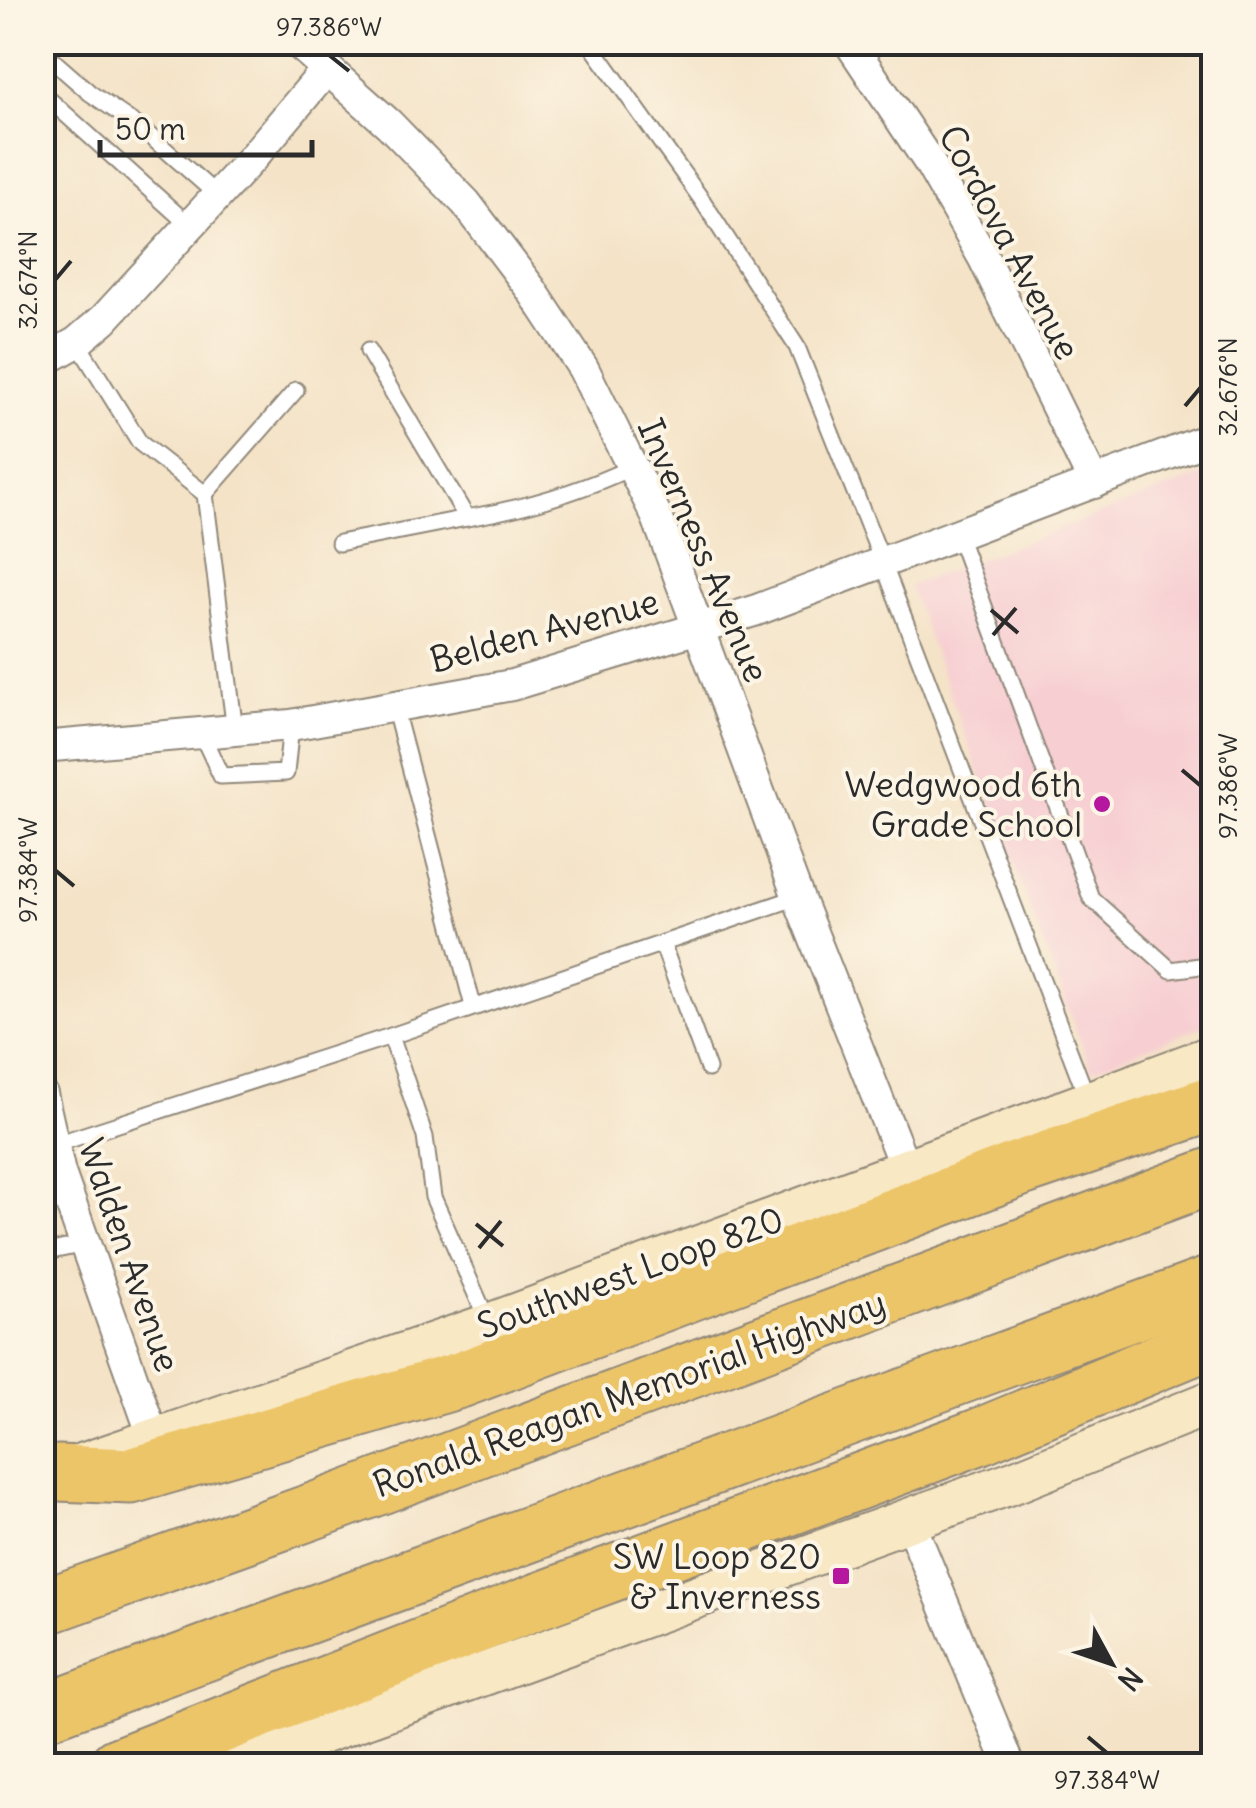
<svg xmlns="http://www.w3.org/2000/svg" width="1256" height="1808" font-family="Delius,sans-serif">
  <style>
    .built { fill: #f7cfd3 }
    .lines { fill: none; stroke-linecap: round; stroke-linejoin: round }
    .lane-casing { stroke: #908779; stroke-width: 19 }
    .street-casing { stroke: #908779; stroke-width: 34 }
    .secondary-casing { stroke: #908779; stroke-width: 46 }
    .highway-casing { stroke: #908779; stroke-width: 59 }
    .lane { stroke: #fff; stroke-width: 15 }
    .street { stroke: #fff; stroke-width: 30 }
    .secondary { stroke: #f8e8c3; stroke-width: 42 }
    .highway { stroke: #edc569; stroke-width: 55 }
    .ticks { fill: none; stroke: #2b2b2b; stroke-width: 4 }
    .poi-dot { fill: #b5179e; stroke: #fcf5e5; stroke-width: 4 }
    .labels { text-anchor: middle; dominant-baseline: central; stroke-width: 8; stroke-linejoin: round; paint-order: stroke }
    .street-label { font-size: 35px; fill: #2b2b2b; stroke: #fcf5e5 }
    .poi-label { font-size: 35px; fill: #2b2b2b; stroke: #fcf5e5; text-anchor: end }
    .neatline { fill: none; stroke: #2b2b2b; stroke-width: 4 }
    .ticks-label { font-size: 25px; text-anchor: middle; fill: #2b2b2b }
  </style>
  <rect width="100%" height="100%" fill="#fcf5e5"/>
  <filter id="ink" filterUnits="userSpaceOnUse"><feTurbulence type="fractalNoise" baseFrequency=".01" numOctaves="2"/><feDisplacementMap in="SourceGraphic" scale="20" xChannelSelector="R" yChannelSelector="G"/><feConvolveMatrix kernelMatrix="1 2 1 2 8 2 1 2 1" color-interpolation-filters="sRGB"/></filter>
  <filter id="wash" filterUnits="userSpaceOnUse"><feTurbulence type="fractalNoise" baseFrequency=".0048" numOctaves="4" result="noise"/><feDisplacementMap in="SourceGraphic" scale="40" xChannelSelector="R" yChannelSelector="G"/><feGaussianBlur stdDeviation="2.25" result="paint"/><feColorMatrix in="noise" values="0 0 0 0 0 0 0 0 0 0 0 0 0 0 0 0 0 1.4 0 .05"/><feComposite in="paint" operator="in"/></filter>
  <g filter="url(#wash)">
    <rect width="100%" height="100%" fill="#f4e3c7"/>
    <path class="built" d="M1213 471V1022L1091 1070 909 586Z"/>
  </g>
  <g filter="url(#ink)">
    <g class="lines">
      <defs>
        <g id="lane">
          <path d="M589 42 702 200 797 347 883 563 1088 1100"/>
          <path d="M42 51 90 93 141 128 218 196"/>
          <path d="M42 93 190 226"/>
          <path d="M77 342 140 443 205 494 235 731"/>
          <path d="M368 351 467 518C525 508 579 492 632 467"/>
          <path d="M205 494 296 390"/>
          <path d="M958 535 1091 898 1171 970 1214 964"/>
          <path d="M339 543 467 518"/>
          <path d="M394 706 473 1006"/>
          <path d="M202 735 221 776 286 773 291 725"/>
          <path d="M662 943 708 1069"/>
          <path d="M391 1036 425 1137 433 1197 489 1324"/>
          <path d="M53 1145 391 1036 798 897"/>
          <path d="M42 1253 85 1244"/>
        </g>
        <g id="street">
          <path d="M297 42 389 124 466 203 531 289 583 368 657 517 798 897 906 1170"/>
          <path d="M849 42 929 162 983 257 1094 483"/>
          <path d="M42 362 77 342 104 319 253 157 327 69"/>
          <path d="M42 747 291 725 512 685 754 611 1214 437"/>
          <path d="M42 1094 60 1173 154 1439"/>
          <path d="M909 1520 1010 1766"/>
        </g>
        <g id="secondary">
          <path d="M76 1467 489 1325 1214 1056"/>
          <path d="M230 1766 1016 1481 1214 1401"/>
        </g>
        <g id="highway">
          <path d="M58 1473 131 1476 460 1380 1024 1167 1214 1103"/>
          <path d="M42 1608 319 1509 1214 1175"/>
          <path d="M42 1713 1214 1283"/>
          <path d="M117 1766 536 1602 978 1437 1214 1339"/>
        </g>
      </defs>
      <use href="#lane" class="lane-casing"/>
      <use href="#street" class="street-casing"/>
      <use href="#secondary" class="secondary-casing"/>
      <use href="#highway" class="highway-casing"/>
      <use href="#lane" class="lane"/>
      <use href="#street" class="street"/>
      <use href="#secondary" class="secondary"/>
      <use href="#highway" class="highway"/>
    </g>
  </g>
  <path class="ticks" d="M329 55 349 71M55 280 71 261M1185 406 1201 387M991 610 1018 633M993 635 1016 608M1182 770 1201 786M55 870 74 886M476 1224 503 1246M479 1248 501 1221M1088 1737 1107 1753"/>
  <g class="poi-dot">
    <circle cx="1102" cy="804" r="10"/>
    <rect x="831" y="1566" width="20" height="20" rx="5"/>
  </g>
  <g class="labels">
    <g class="street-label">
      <text transform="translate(1010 242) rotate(62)">Cordova Avenue</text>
      <text transform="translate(704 550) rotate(67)">Inverness Avenue</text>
      <text transform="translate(544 630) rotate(-15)">Belden Avenue</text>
      <text transform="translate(130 1255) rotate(71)">Walden Avenue</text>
      <text transform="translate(630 1272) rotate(-20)">Southwest Loop 820</text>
      <text transform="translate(629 1393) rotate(-20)">Ronald Reagan Memorial Highway</text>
    </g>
    <g class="poi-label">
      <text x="1082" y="784">Wedgwood 6th<tspan x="1082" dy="40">Grade School</tspan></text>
      <text x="821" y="1556">SW Loop 820<tspan x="821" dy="40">&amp; Inverness</tspan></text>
    </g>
  </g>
  <rect width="1256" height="1808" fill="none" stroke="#fcf5e5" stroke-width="110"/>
  <g transform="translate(1111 1663) rotate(130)" stroke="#fcf5e5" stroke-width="8" paint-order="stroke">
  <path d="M0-8L18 38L0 25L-18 38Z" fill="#2b2b2b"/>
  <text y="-15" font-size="28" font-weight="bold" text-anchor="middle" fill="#2b2b2b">N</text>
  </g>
  <path d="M100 140v15h212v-15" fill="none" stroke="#2b2b2b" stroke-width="5"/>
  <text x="115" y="140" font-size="30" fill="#2b2b2b" stroke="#fcf5e5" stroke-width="8" paint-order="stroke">50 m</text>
  <rect x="55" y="55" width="1146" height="1698" class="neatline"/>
  <g class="ticks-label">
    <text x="329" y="36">97.386°W</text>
    <text transform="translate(28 280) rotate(-90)" y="9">32.674°N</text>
    <text transform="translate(1228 387) rotate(-90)" y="9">32.676°N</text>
    <text transform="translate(1228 786) rotate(-90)" y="9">97.386°W</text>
    <text transform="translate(28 870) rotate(-90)" y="9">97.384°W</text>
    <text x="1107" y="1789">97.384°W</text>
  </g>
</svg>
